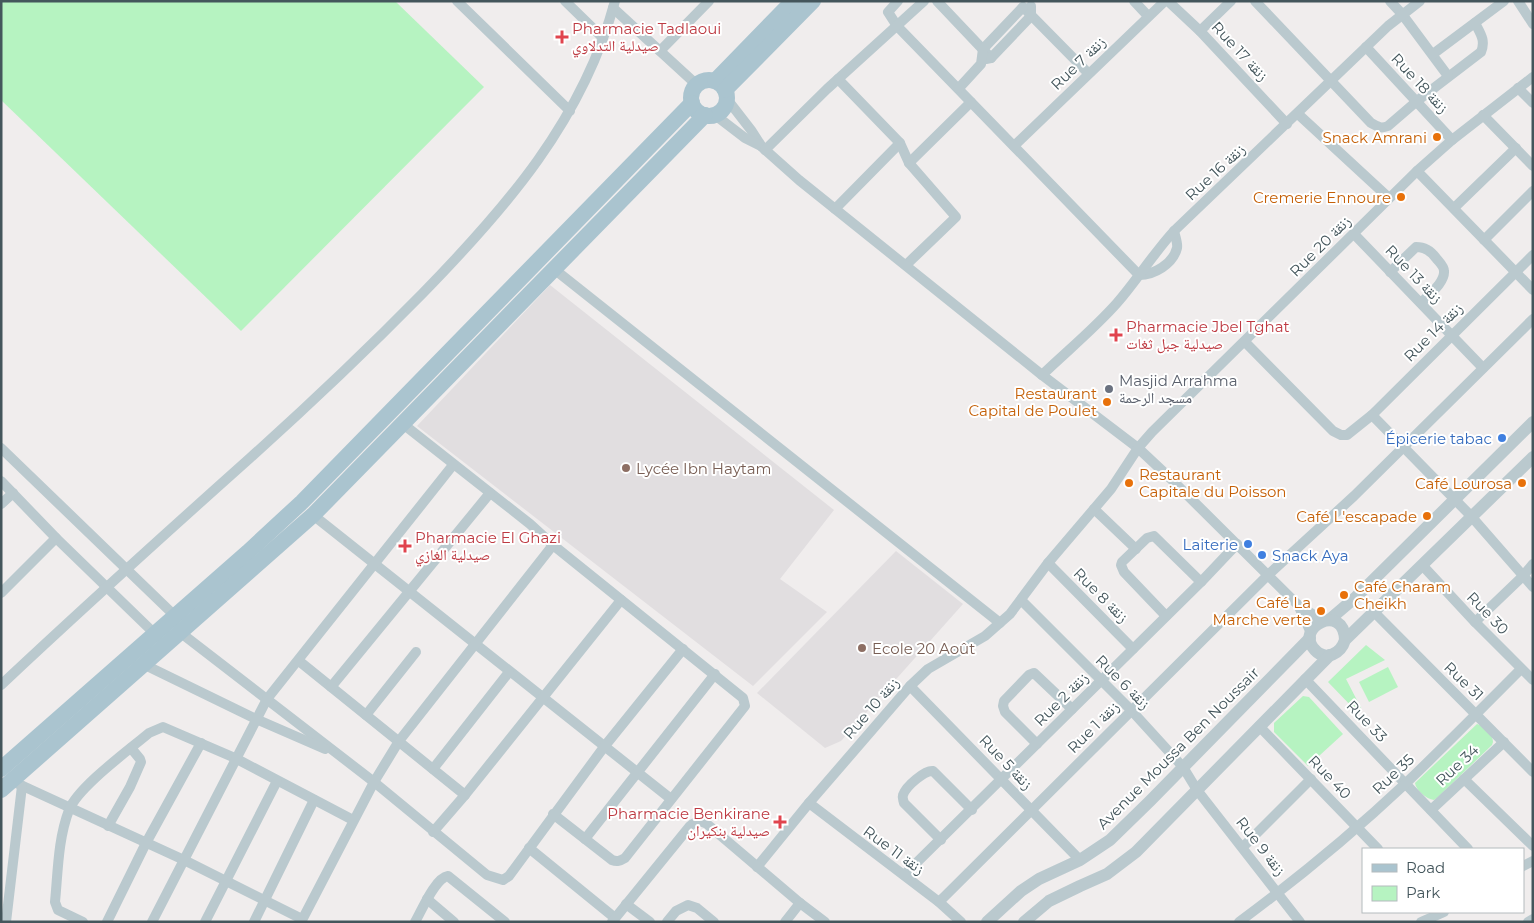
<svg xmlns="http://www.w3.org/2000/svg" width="1534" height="923" font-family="Montserrat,'Noto Naskh Arabic',sans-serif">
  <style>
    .education { fill: #e1dee0 }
    .green { fill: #b6f3c1 }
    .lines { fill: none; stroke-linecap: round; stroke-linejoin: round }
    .minor { stroke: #bac9ce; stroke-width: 10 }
    .tertiary { stroke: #bac9ce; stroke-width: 12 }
    .primary { stroke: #aac4cf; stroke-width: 16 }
    .health-dot { fill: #e0444e; stroke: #fff; stroke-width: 2 }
    .food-dot { fill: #e8710a; stroke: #fff; stroke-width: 2 }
    .worship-dot { fill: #6b7280; stroke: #fff; stroke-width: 2 }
    .shop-dot { fill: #3f7fe0; stroke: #fff; stroke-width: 2 }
    .education-dot { fill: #8d6e63; stroke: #fff; stroke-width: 2 }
    .labels { text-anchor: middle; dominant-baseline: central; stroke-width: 4; stroke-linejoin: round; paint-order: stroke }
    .health-label { font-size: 15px; fill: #be3a42; stroke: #fff; text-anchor: start }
    .street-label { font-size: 15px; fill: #44565c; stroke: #fff }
    .food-label { font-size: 15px; fill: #c56008; stroke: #fff; text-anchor: end }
    .worship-label { font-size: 15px; fill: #5b616d; stroke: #fff; text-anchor: start }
    .shop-label { font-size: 15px; fill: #366cbe; stroke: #fff; text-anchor: end }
    .education-label { font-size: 15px; fill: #785e54; stroke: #fff; text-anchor: start }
  </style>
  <rect width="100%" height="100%" fill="#f0eded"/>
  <g class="education">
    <path d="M550 285 834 510 780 579 827 612 753 686 417 426Z"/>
    <path d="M896 551 963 604 841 741 825 748 757 693Z"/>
  </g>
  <g class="green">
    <path d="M1 1H395L484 87 241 331 1 100Z"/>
    <path d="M1366 645 1385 660 1346 679 1361 708 1356 711 1328 682Z"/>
    <path d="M1388 667 1398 687 1369 702 1359 682Z"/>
    <path d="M1303 696 1309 697 1343 734 1308 766 1274 732V723Z"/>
    <path d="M1477 724C1484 726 1493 735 1493 742L1492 745 1438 797 1434 800C1426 799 1416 790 1415 783Z"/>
  </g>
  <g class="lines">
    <g class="minor">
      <path d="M457 1 570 111"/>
      <path d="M565 1 603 38"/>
      <path d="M898 1 888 12 897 26 1139 275C1154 275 1173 264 1177 248 1178 243 1175 236 1174 231"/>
      <path d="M937 1 991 58"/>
      <path d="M1134 1 1148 16"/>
      <path d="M1168 1 1200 31 1287 124"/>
      <path d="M1255 1 1371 123C1378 127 1381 129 1388 126L1417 101 1481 52C1486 40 1480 33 1475 23"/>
      <path d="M1390 1 1402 14 1448 76"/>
      <path d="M1518 1 1533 24"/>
      <path d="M1023 7 1088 73"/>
      <path d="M613 8 697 85"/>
      <path d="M1200 31 1231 1"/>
      <path d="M1366 47 1452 140"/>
      <path d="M660 51 709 1"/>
      <path d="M1433 54 1504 1"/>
      <path d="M986 59 991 58 1031 16V6"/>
      <path d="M838 79 900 143 909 163 956 217 906 265"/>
      <path d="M959 88 981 64 983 49 1023 7"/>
      <path d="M1518 88 1533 103"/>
      <path d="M727 99 751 130 762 147 799 180 1042 375 1138 448 1170 478 1297 604 1323 621"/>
      <path d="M1298 114 1389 198"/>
      <path d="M715 115 745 138 761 146"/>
      <path d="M1483 115 1533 166"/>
      <path d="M1014 146 1165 1"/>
      <path d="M765 150 827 89 924 1"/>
      <path d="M909 163 971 102"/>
      <path d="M1417 171 1533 290"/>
      <path d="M1454 208 1516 148"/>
      <path d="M835 209 900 143"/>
      <path d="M1354 234 1483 368"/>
      <path d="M1484 240 1533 191"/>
      <path d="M554 269 1000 623"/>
      <path d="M1390 272 1416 247C1425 247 1431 251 1436 258 1439 262 1444 266 1444 271 1445 283 1428 295 1421 303"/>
      <path d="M1245 342 1333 431 1341 435H1347L1372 415 1533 255"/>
      <path d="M1042 375C1067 351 1094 329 1117 303 1137 280 1153 254 1174 231L1388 26 1420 1"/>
      <path d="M1372 415 1471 516 1533 587"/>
      <path d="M403 424 530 524 553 545 743 698 745 706 625 858C620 861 617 862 612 860L553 814"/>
      <path d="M1 448 175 616"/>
      <path d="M1 481 56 538 155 634"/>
      <path d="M1 504 13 493"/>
      <path d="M1094 509 1136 549"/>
      <path d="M313 515 671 799"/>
      <path d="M1048 563 1133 649"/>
      <path d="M1423 566 1475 622 1533 680"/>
      <path d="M1 593 56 538"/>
      <path d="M1021 600 1131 710 1183 767 1197 790 1300 922"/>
      <path d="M1299 607 1311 633"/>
      <path d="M1374 612 1533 772"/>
      <path d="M1166 616 1124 572 1121 565 1122 562 1147 538 1154 536 1201 582"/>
      <path d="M1475 622 1523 576 1533 564"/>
      <path d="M181 633 374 782 487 875 503 880 509 876 604 747 683 649"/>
      <path d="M299 661 465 795"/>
      <path d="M145 665 256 719 325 749"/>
      <path d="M1305 679 1468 849"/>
      <path d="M1 685C83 608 166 533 250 458 309 405 366 351 422 294 506 208 583 120 615 1"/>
      <path d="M910 686 1080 860"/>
      <path d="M331 687 490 493"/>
      <path d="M366 715 416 652"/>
      <path d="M1259 726 1378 849"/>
      <path d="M1037 744 1005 712 1003 706 1004 701 1029 675 1034 673 1072 709"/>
      <path d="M433 769 509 672"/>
      <path d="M1464 779 1533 846"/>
      <path d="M12 781 184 860 302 919"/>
      <path d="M809 803 939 902 961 922"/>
      <path d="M1431 810 1504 742"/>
      <path d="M108 826 130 787 141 762 140 759 131 748"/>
      <path d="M433 832 465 795 621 600"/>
      <path d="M585 839 715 674"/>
      <path d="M941 840 904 803C903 799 902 798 903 795 906 786 925 770 933 771L972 810"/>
      <path d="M1243 847 1311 779"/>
      <path d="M529 848 615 918"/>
      <path d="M1523 866 1533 861"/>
      <path d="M757 867 809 803 910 686 928 669 985 636 1010 614 1048 563 1111 489 1138 448 1152 432 1417 171 1452 140 1533 77"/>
      <path d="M904 875 1201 582 1237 544"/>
      <path d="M427 899 454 922"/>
      <path d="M939 902 1268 575 1354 496 1533 319"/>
      <path d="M626 904 650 922"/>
      <path d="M6 922 22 786"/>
      <path d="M83 922 58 910 55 902C58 871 58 839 69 810 78 787 129 750 149 733L163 727 235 758 353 820"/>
      <path d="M107 922 146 843 201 743"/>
      <path d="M152 922 267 699 453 465"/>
      <path d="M205 922 277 781"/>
      <path d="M254 922 314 800"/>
      <path d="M301 922 374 782 399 741 553 545"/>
      <path d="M415 922C422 910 435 878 448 876L505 922"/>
      <path d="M612 922 690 826C696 821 700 820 707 824L800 903 825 922"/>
      <path d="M667 922 676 911 688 905 697 908 714 922"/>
      <path d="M785 922 800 903"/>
      <path d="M1239 922C1297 879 1353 833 1405 784 1445 746 1483 707 1521 669"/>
      <path d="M1421 922 1444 912"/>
      <path d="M1528 922 1533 919"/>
    </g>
    <g class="tertiary">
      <path d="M1329 620 1356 597 1533 422"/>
      <path d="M1345 640C1344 602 1293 627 1315 650 1326 662 1341 653 1345 640L1533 457"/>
      <path d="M987 922 1021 891 1039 879 1080 860 1110 840 1150 801 1310 638"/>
      <path d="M1024 922 1049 901 1080 886 1107 874 1136 852 1330 655"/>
    </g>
    <g class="primary">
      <circle cx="709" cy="98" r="18"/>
      <path d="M715 81 793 1"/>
      <path d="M725 90 813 1"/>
      <path d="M1 769 248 552 302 502 692 103"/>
      <path d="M1 790 313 515 705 115"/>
    </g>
  </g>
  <g class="health-dot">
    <path d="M559.5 29.5h5v5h5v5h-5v5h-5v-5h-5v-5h5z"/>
    <path d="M1113.5 327.5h5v5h5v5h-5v5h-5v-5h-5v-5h5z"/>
    <path d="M402.5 538.5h5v5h5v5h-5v5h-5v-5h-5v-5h5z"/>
    <path d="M777.5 814.5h5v5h5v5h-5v5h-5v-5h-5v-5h5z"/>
  </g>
  <g class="food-dot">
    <circle cx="1437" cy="137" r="5"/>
    <circle cx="1401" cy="197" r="5"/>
    <circle cx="1107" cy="402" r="5"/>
    <circle cx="1129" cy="483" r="5"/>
    <circle cx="1522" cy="483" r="5"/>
    <circle cx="1427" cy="516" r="5"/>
    <circle cx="1344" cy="595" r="5"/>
    <circle cx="1321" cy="611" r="5"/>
  </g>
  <circle class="worship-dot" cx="1109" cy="389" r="5"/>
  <g class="shop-dot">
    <circle cx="1502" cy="438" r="5"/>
    <circle cx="1248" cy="544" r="5"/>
    <circle cx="1262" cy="555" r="5"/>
  </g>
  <g class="education-dot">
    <circle cx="626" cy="468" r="5"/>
    <circle cx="862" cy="648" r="5"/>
  </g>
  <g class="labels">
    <g class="health-label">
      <text x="572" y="28">Pharmacie Tadlaoui<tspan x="572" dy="17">صيدلية التدلاوي</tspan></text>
      <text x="1126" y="326">Pharmacie Jbel Tghat<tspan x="1126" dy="17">صيدلية جبل ثغات</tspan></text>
      <text x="415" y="537">Pharmacie El Ghazi<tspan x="415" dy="17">صيدلية الغازي</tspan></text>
      <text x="770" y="813" text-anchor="end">Pharmacie Benkirane<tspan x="770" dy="17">صيدلية بنكيران</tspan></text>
    </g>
    <g class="street-label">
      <text transform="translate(1240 51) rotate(47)">Rue 17 زنقة</text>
      <text transform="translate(1078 63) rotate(-44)">Rue 7 زنقة</text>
      <text transform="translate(1420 83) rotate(47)">Rue 18 زنقة</text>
      <text transform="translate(1215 172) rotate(-43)">Rue 16 زنقة</text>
      <text transform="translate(1320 246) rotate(-45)">Rue 20 زنقة</text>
      <text transform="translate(1414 274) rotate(46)">Rue 13 زنقة</text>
      <text transform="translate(1433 332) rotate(-45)">Rue 14 زنقة</text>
      <text transform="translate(1101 595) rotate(45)">Rue 8 زنقة</text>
      <text transform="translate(1488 613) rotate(46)">Rue 30</text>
      <text transform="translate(1464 681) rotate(44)">Rue 31</text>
      <text transform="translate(1123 682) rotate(45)">Rue 6 زنقة</text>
      <text transform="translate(1061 699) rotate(-45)">Rue 2 زنقة</text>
      <text transform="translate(871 708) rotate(-49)">Rue 10 زنقة</text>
      <text transform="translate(1367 721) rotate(46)">Rue 33</text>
      <text transform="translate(1093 727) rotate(-45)">Rue 1 زنقة</text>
      <text transform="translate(1178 748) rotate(-45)">Avenue Moussa Ben Noussair</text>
      <text transform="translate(1006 762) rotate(46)">Rue 5 زنقة</text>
      <text transform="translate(1457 765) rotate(-43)">Rue 34</text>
      <text transform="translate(1393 774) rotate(-43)">Rue 35</text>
      <text transform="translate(1330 777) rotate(46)">Rue 40</text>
      <text transform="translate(1261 846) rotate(52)">Rue 9 زنقة</text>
      <text transform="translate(894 850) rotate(36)">Rue 11 زنقة</text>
    </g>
    <g class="food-label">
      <text x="1427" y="137">Snack Amrani</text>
      <text x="1391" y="197">Cremerie Ennoure</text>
      <text x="1097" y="393">Restaurant<tspan x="1097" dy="17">Capital de Poulet</tspan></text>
      <text x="1139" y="474" text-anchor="start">Restaurant<tspan x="1139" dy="17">Capitale du Poisson</tspan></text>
      <text x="1512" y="483">Café Lourosa</text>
      <text x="1417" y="516">Café L'escapade</text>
      <text x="1354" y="586" text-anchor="start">Café Charam<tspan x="1354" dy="17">Cheikh</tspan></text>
      <text x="1311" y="602">Café La<tspan x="1311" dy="17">Marche verte</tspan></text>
    </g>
    <g class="worship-label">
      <text x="1119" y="380">Masjid Arrahma<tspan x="1119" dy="17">مسجد الرحمة</tspan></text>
    </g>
    <g class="shop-label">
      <text x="1492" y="438">Épicerie tabac</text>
      <text x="1238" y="544">Laiterie</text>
      <text x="1272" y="555" text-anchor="start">Snack Aya</text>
    </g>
    <g class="education-label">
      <text x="636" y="468">Lycée Ibn Haytam</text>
      <text x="872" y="648">Ecole 20 Août</text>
    </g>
  </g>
  <rect width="1534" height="923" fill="none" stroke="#44565c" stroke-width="5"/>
  <rect x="1362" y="848" width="162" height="65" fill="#ffffff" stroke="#b4bbbe"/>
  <rect x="1372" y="864" width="25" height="8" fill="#aac4cf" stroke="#b4bbbe"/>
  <text x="1406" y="873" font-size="15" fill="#44565c">Road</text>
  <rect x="1372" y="886" width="25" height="15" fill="#b6f3c1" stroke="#b4bbbe"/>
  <text x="1406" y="898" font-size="15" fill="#44565c">Park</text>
</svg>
